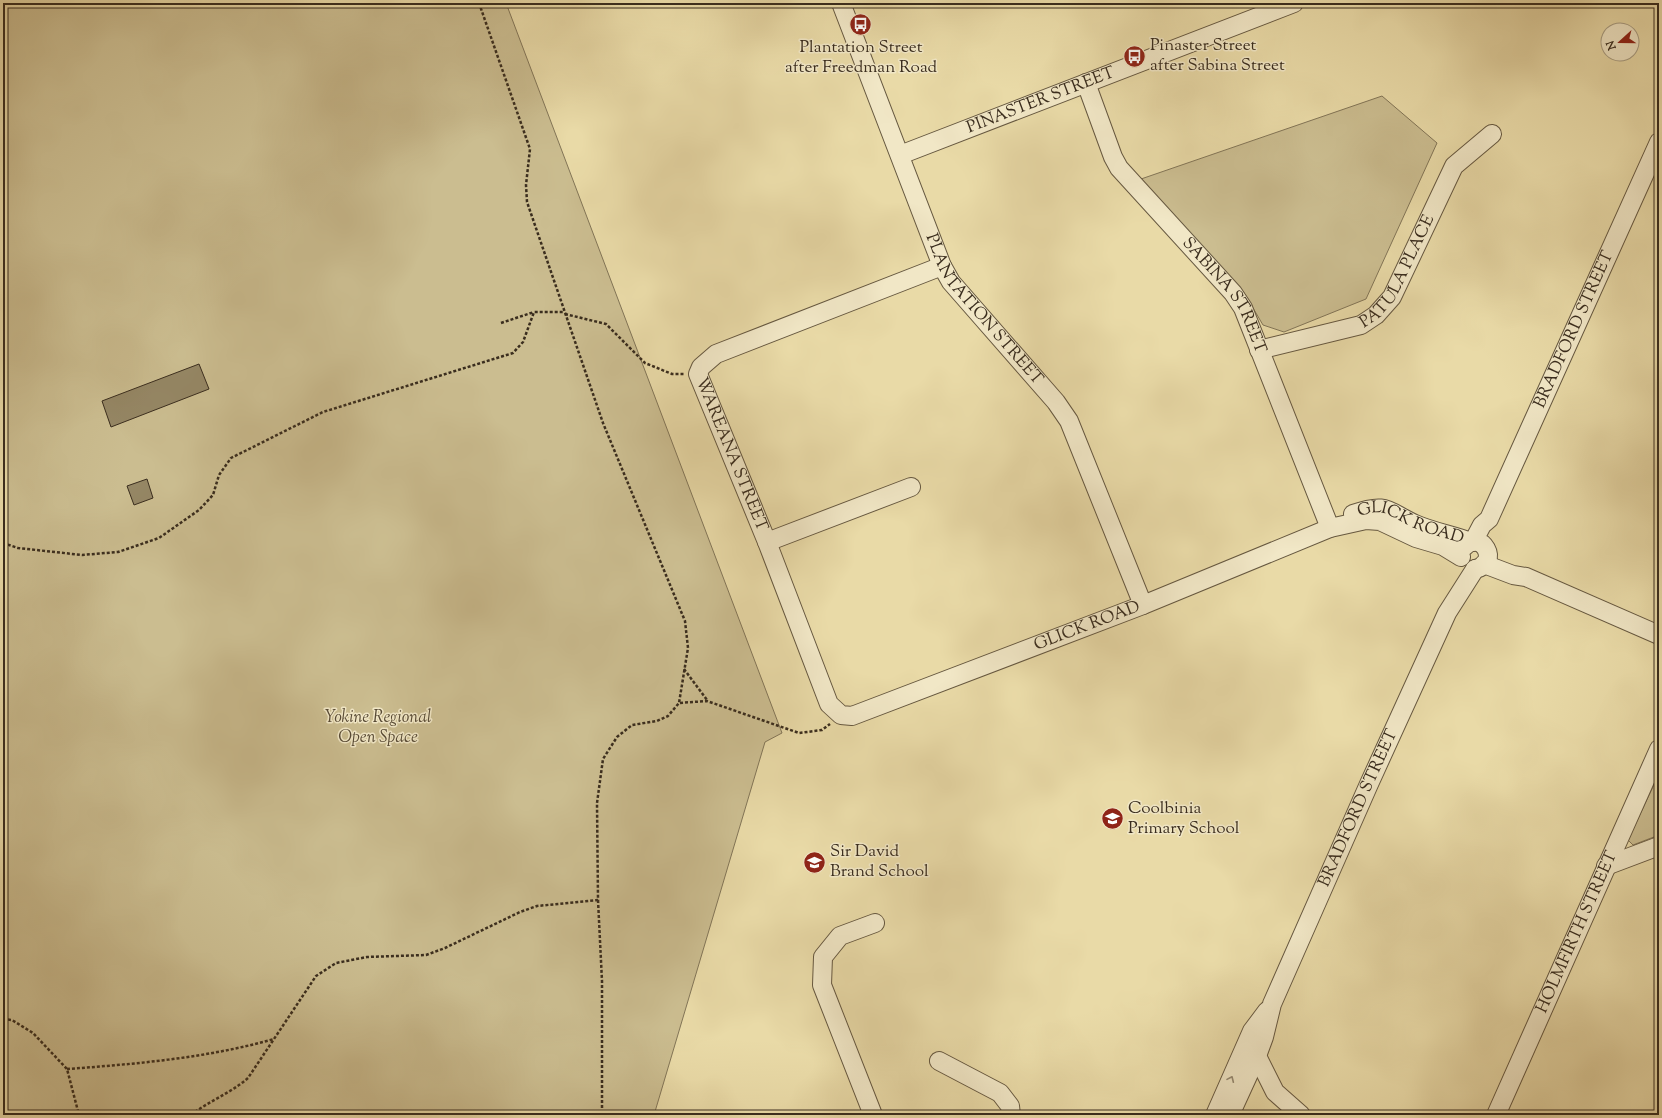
<svg xmlns="http://www.w3.org/2000/svg" width="1662" height="1118" font-family="'Sorts Mill Goudy',serif">
  <style>
    .green { fill: #cbbd90; stroke: #827557 }
    .building { fill: #958765; stroke: #3a2d1e }
    .lines { fill: none; stroke-linecap: round; stroke-linejoin: round }
    .minor-casing { stroke: #665840; stroke-width: 20 }
    .path { stroke: #3a2d1e; stroke-width: 2.5; stroke-dasharray: 3 2; stroke-linecap: butt }
    .minor { stroke: #f1e7c6; stroke-width: 18 }
    .oneway { stroke: #968a72 }
    .labels { text-anchor: middle; dominant-baseline: central; stroke-width: 3; stroke-linejoin: round; paint-order: stroke }
    .poi-label { font-size: 17px; fill: #3a2d1e; stroke: #f1e7c6; text-anchor: start }
    .street-label { font-size: 17px; fill: #3a2d1e; stroke: #f1e7c6 }
    .park-label { font-size: 17px; font-style: italic; fill: #574a35; stroke: #f1e7c6 }
  </style>
  <rect width="100%" height="100%" fill="#e9daa7"/>
  <filter id="stains"><feTurbulence type="fractalNoise" baseFrequency=".005" numOctaves="4"/><feColorMatrix values="0 0 0 0 .2 0 0 0 0 .09 0 0 0 0 .02 0 0 0 .5 -.17"/></filter>
  <radialGradient id="worn" r=".72"><stop offset=".6" stop-color="#630" stop-opacity="0"/><stop offset="1" stop-color="#630" stop-opacity=".3"/></radialGradient>
  <g class="green">
    <path d="M3 3H506L782 733 765 742 654 1115H3Z"/>
    <path d="M1382 96 1437 143 1366 299 1284 332 1263 325 1243 291 1141 179Z"/>
    <path d="M1659 774V835L1633 845 1628 840Z"/>
  </g>
  <g class="building">
    <path d="M199 364 209 389 111 427 102 401Z"/>
    <path d="M147 479 153 498 134 505 127 486Z"/>
  </g>
  <g class="lines">
    <defs>
      <g id="minor">
        <path id="s1" d="M841 3 942 266 951 282 1056 402 1069 421 1143 605"/>
        <path id="s2" d="M1086 83 1113 157 1119 168 1233 293 1243 308 1330 528"/>
        <path id="s3" d="M900 155 1294 3"/>
        <path id="s4" d="M942 266 716 354 701 367 698 374 767 542 829 704 841 715 852 716 1143 605 1330 528 1366 520 1380 521 1416 538 1443 546 1461 557"/>
        <path id="s5" d="M1259 350 1361 325 1376 315 1392 297 1454 166 1492 134"/>
        <path id="s6" d="M1353 514C1387 502 1387 511 1415 524 1433 532 1453 535 1471 542"/>
        <path d="M767 542 911 487"/>
        <path id="s7" d="M1473 542 1482 525 1489 519 1659 142"/>
        <path d="M1464 547C1481 528 1502 563 1475 569"/>
        <path d="M1484 564 1513 575 1526 577 1659 635"/>
        <path d="M1606 866 1659 846"/>
        <path d="M1257 1056 1275 1092 1301 1115"/>
        <path d="M939 1061 1000 1093 1010 1106 1011 1115"/>
        <path d="M873 1115 822 985 823 957 840 936 875 923"/>
        <path d="M1215 1115 1252 1031 1267 1011"/>
        <path id="s8" d="M1230 1115 1257 1056 1264 1037 1272 1004 1369 784 1447 613 1475 569"/>
        <path id="s9" d="M1496 1115 1659 749"/>
      </g>
    </defs>
    <use href="#minor" class="minor-casing"/>
    <g class="path">
      <path d="M479 3 530 149 526 185 527 202 603 423 685 621 688 648 679 703"/>
      <path d="M565 314 606 324 645 363 672 374H684"/>
      <path d="M501 323 534 312"/>
      <path d="M3 543 18 548 82 555 118 552 159 538 199 510 213 495 219 475 231 458 323 412 513 353 523 342 534 312H564"/>
      <path d="M684 669 707 700"/>
      <path d="M598 900 602 981V1115"/>
      <path d="M3 1019 12 1020 33 1033 67 1069 79 1115"/>
      <path d="M67 1069C136 1064 207 1058 274 1039"/>
      <path d="M191 1115C209 1101 231 1093 248 1078L316 976 336 963 367 957 426 955 445 948 520 912 537 906 598 900 597 803 603 759 617 737 632 725 657 721 668 716 679 703 707 701 799 733 822 730 830 724"/>
    </g>
    <use href="#minor" class="minor"/>
  </g>
  <defs><path id="oneway-chevron" d="M-2-3.5L2.5 0L-2 3.5" fill="none" stroke-width="1.6" stroke-linecap="round" stroke-linejoin="round"/></defs>
  <use class="oneway" href="#oneway-chevron" transform="translate(1231 1079) rotate(-66)"/>
  <defs>
    <symbol id="bus-disc" viewBox="-11 -11 22 22"><circle r="9.5" fill="#8f2418" stroke="#f1e7c6"/><path d="M-5-6H5V4H4V6H2V4H-2V6H-4V4H-5ZM-3.5-4V0h7V-4ZM-3.5 1.2v1.5H-2V1.2ZM2 1.2v1.5H3.5V1.2Z" fill="#fff"/></symbol>
    <symbol id="school-disc" viewBox="-11 -11 22 22"><circle r="9.5" fill="#8f2418" stroke="#f1e7c6"/><path d="M0-5L7-2L0 1L-7-2ZM-4 1L0 2.5L4 1V4Q0 6-4 4Z" fill="#fff"/></symbol>
  </defs>
  <g fill-rule="evenodd">
    <use href="#bus-disc" x="848" y="12" width="25" height="25"/>
    <use href="#bus-disc" x="1122" y="44" width="25" height="25"/>
    <use href="#school-disc" x="1100" y="806" width="25" height="25"/>
    <use href="#school-disc" x="802" y="850" width="25" height="25"/>
  </g>
  <g class="labels">
    <g class="poi-label">
      <text x="1150" y="46">Pinaster Street<tspan x="1150" dy="20">after Sabina Street</tspan></text>
      <text x="861" y="48" text-anchor="middle">Plantation Street<tspan x="861" dy="20">after Freedman Road</tspan></text>
      <text x="1128" y="809">Coolbinia<tspan x="1128" dy="20">Primary School</tspan></text>
      <text x="830" y="852">Sir David<tspan x="830" dy="20">Brand School</tspan></text>
    </g>
    <g class="street-label">
      <text stroke="none"><textPath href="#s3" startOffset="151">PINASTER STREET</textPath></text>
      <text stroke="none"><textPath href="#s5" startOffset="171">PATULA PLACE</textPath></text>
      <text stroke="none"><textPath href="#s2" startOffset="258">SABINA STREET</textPath></text>
      <text stroke="none"><textPath href="#s1" startOffset="341">PLANTATION STREET</textPath></text>
      <text stroke="none"><textPath href="#s7" startOffset="236">BRADFORD STREET</textPath></text>
      <text stroke="none"><textPath href="#s4" startOffset="357">WAREANA STREET</textPath></text>
      <text stroke="none"><textPath href="#s6" startOffset="61">GLICK ROAD</textPath></text>
      <text stroke="none"><textPath href="#s4" startOffset="904">GLICK ROAD</textPath></text>
      <text stroke="none"><textPath href="#s8" startOffset="333">BRADFORD STREET</textPath></text>
      <text stroke="none"><textPath href="#s9" startOffset="200">HOLMFIRTH STREET</textPath></text>
    </g>
    <g class="park-label">
      <text x="378" y="718">Yokine Regional<tspan x="378" dy="20">Open Space</tspan></text>
    </g>
  </g>
  <rect width="1662" height="1118" fill="none" stroke="#e9daa7" stroke-width="16"/>
  <rect x="4" y="4" width="1654" height="1110" fill="none" stroke="#3a2d1e" stroke-width="2"/>
  <rect x="8" y="8" width="1646" height="1102" fill="none" stroke="#3a2d1e"/>
  <g transform="translate(1620 42) rotate(249)"><circle r="19" fill="#f1e7c6" stroke="#a89d83"/>
  <path d="M0-3L7 15L0 10L-7 15Z" fill="#8f2418"/>
  <text y="-6" font-size="11" font-weight="bold" text-anchor="middle" fill="#3a2d1e">N</text>
  </g>
  <rect width="100%" height="100%" filter="url(#stains)"/>
  <rect width="100%" height="100%" fill="url(#worn)"/>
</svg>
